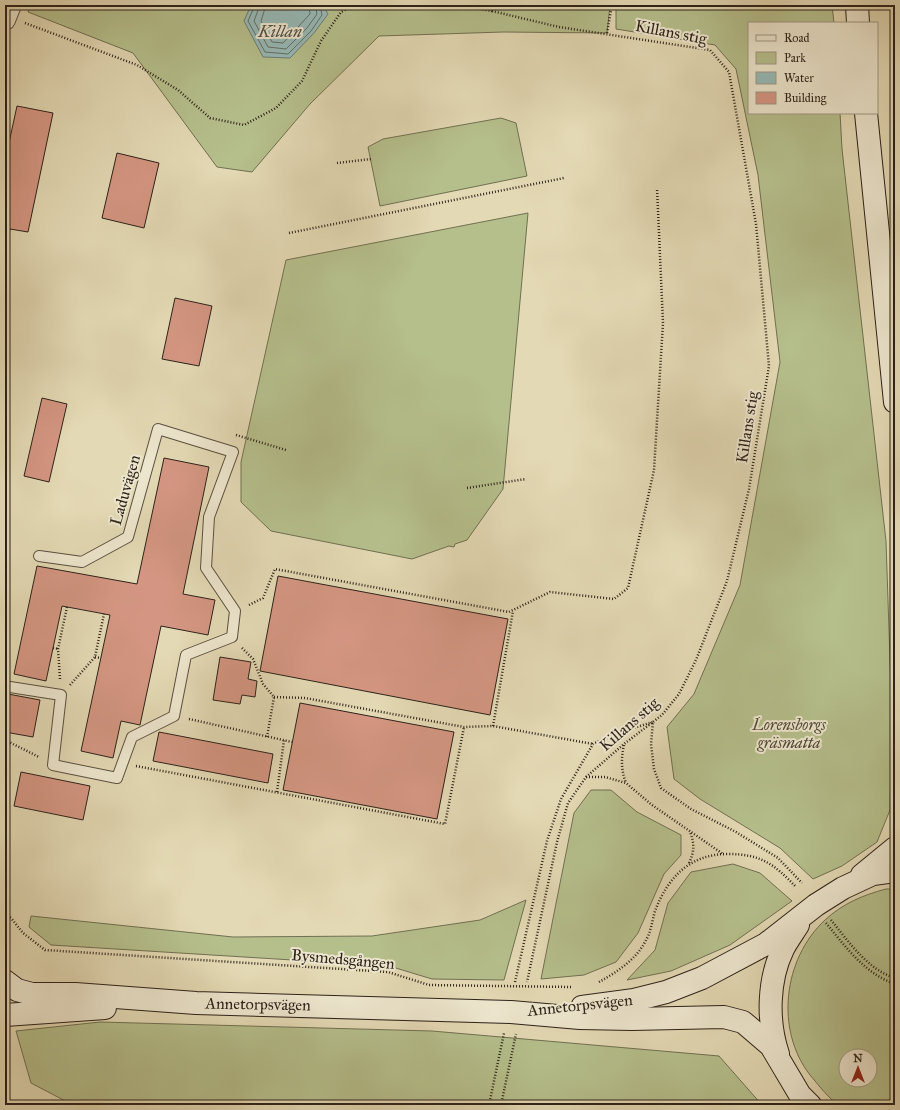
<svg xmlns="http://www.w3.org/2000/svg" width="900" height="1110" font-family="'IM FELL Great Primer',serif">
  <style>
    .green { fill: #b5bf8c; stroke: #717052; fill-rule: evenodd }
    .water { fill: #97b9b6; stroke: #6d7d77 }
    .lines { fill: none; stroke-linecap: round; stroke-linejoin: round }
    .shore { stroke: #626e68; stroke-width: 1 }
    .building { fill: #d49682; stroke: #2d2219 }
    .service-casing { stroke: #5a5040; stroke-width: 12 }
    .minor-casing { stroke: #5a5040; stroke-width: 22 }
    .secondary-casing { stroke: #2d2219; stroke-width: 24 }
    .path { stroke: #2d2219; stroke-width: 2.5; stroke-dasharray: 1 2; stroke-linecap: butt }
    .service { stroke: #ede6ce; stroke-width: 10 }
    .minor { stroke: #ede6ce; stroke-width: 20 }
    .secondary { stroke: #ede6ce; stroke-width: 22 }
    .labels { text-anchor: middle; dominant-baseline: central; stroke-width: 4; stroke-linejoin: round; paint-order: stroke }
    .street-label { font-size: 16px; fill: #2d2219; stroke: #ede6ce }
    .park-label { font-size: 16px; font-style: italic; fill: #4f4936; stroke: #ede6ce }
    .water-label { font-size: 17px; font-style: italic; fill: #4d4f48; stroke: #ede6ce }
  </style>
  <rect width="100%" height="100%" fill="#e3d9b4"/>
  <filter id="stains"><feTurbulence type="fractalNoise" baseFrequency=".005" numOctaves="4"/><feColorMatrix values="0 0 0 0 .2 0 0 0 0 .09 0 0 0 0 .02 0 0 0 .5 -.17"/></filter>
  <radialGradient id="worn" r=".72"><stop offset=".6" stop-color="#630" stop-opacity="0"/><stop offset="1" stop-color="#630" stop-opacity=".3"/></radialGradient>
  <g class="green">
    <path d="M30 5H610L607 33 503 32 379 36 310 104 252 172 217 167 133 53 28 12Z"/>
    <path d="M616 5H832L834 23H749V113H840L842 149 886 541 892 719 890 810 877 842 842 866 813 879 780 848 700 799 674 779 667 727 694 694 740 585 780 362 758 175 736 69 715 45 616 29Z"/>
    <path d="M501 118 516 123 527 176 380 206 368 147 383 139Z"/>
    <path d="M528 213 503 489 467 540 455 544 454 547 449 546 412 559 271 531 241 502V462L286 260Z"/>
    <path d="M591 790H611L637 812 681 835V855L664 874 638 933 616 962 584 975 541 979 574 813Z"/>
    <path d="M733 864 760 873 792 901 730 945 671 971 627 980 655 950 668 903 691 872Z"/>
    <path d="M886 889H895V1105C884 1105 849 1108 840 1105 830 1101 817 1083 810 1075 775 1030 783 959 825 920 842 904 863 895 886 889ZM846 1056H870V1080H846Z"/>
    <path d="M526 900 504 980 432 979 389 966 51 945 29 927 31 916 233 937 372 936 480 920Z"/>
    <path d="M100 1022 432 1031 719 1056 762 1105H73L31 1083 16 1031Z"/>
  </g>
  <path class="water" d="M251 5H323L328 14 314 33 290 58 263 57 244 21Z"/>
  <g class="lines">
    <g class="shore">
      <path d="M255 5 248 21 265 52 288 54 311 31 322 15 320 5"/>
      <path d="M260 5 254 21 268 47 286 49 307 28 317 14 315 5"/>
      <path d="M266 5 261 21 272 42 283 43 310 14 309 5"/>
    </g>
  </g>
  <g class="building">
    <path d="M17 106 53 113 28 232 10 229 5 253V161Z"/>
    <path d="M117 153 159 163 144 228 102 218Z"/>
    <path d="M175 298 212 306 199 366 162 359Z"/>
    <path d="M42 398 67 404 49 482 24 476Z"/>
    <path d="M164 458 209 467 183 594 215 600 208 635 161 626 140 725 121 721 113 758 81 751 110 615 62 606 46 681 14 674 37 566 137 584Z"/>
    <path d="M278 576 508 619 490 715 260 671Z"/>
    <path d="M220 657 251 662 248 679 257 681 255 697 242 695 240 704 213 700Z"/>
    <path d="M8 694 40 700 33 737 5 732V712Z"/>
    <path d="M300 703 454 732 437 819 283 790Z"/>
    <path d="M159 732 273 754 268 783 153 761Z"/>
    <path d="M21 772 90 786 83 820 14 806Z"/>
  </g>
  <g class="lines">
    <defs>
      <path id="service" d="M10 687 61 695 53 765 117 778 132 737 174 716 186 655 232 637 235 611 206 568 209 517 233 452 158 429 128 537 82 562 39 556"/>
      <path id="minor" d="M5 20 11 5"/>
      <g id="secondary">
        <path d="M857 5 858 23"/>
        <path d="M866 113 895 402"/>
        <path d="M862 875 895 848"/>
        <path d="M5 981 17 990 32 994H75L196 1003 511 1012 580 1018 632 1019 724 1017 743 1022 771 1046 800 1095 810 1105"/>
        <path d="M582 1007 634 1000 666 992 702 978 766 944 816 905 843 888 873 874 895 871"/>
        <path d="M5 1015 105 1008"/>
        <path d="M778 1054C767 1021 768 980 783 949 787 941 793 933 798 925"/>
      </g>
    </defs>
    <use href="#service" class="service-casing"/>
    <use href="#minor" class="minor-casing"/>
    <use href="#secondary" class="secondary-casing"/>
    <g class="path">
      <path d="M456 5 492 11"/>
      <path d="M493 5 492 11 559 27 710 50 729 72 756 224 769 366 749 489 727 581 696 660 679 694 662 715 624 744 586 777 568 803 557 842 527 982"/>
      <path d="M25 23 137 65 178 90 210 118 244 125 276 108 302 81 321 41 341 12 355 5"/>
      <path d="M607 33 612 5"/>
      <path d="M337 163 371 159"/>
      <path d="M289 233 564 178"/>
      <path d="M236 435 286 450"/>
      <path d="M467 488 526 479"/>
      <path d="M249 605 263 598 275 569 509 612 550 592 614 599 628 588 654 470 663 323 657 188"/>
      <path d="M53 648 58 649"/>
      <path d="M242 648 253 659 263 684 274 697 267 737"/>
      <path d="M95 657 101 658"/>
      <path d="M60 679 58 649 67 607"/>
      <path d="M70 685 95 657 104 614"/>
      <path d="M274 697 305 698 464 727 493 726 593 744"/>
      <path d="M189 719 292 742"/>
      <path d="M493 726 513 611"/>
      <path d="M5 740 39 757"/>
      <path d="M624 745C621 758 621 770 626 783"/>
      <path d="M136 766 445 824 464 727"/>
      <path d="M586 777H605L626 783 652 805 723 854"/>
      <path d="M277 792 284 740"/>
      <path d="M689 863C694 853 695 844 690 832"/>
      <path d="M5 914 11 918 23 933 45 950 388 972 429 985 573 987"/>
      <path d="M831 920C848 941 868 970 895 978"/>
      <path d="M826 923C845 946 865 974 895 984"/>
      <path d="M515 982 547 841 561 799 593 744 614 734 653 722 651 744 654 769 661 788 691 809 736 832 778 858 802 883"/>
      <path d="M599 982C617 972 637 959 646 940 651 932 652 921 655 911 668 877 690 854 728 854 761 854 774 864 796 887"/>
      <path d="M489 1105 504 1033"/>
      <path d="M501 1105 516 1034"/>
    </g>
    <use href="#service" class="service"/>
    <use href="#minor" class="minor"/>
    <use href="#secondary" class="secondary"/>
  </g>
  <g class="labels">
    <g class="street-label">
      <text transform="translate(671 32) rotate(11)">Killans stig</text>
      <text transform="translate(747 427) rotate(-81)">Killans stig</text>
      <text transform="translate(125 490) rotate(-74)">Laduvägen</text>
      <text transform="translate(629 724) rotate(-41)">Killans stig</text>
      <text transform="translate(343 959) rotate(5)">Bysmedsgången</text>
      <text transform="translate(258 1004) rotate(1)">Annetorpsvägen</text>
      <text transform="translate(580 1005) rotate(-6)">Annetorpsvägen</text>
    </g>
    <g class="park-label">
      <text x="789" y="724">Lorensborgs<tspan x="789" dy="18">gräsmatta</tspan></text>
    </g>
    <g class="water-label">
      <text x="280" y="31">Killan</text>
    </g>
  </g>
  <rect width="900" height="1110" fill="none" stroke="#e3d9b4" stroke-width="20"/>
  <rect x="6" y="6" width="888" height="1098" fill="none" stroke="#2d2219" stroke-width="2"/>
  <rect x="10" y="10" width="880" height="1090" fill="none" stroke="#2d2219"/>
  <rect x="748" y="22" width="130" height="92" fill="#ede6ce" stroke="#a09886"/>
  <rect x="756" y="35" width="20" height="6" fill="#ede6ce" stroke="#a09886"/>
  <text x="784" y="42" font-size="12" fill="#2d2219">Road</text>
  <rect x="756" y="52" width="20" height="12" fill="#b5bf8c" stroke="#a09886"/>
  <text x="784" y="62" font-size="12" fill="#2d2219">Park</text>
  <rect x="756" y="72" width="20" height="12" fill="#97b9b6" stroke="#a09886"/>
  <text x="784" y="82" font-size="12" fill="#2d2219">Water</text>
  <rect x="756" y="92" width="20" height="12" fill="#d49682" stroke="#a09886"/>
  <text x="784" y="102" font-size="12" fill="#2d2219">Building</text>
  <g transform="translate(858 1068)"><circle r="19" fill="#ede6ce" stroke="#a09886"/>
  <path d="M0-3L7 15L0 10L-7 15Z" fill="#8f2418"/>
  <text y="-6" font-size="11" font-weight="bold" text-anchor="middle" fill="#2d2219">N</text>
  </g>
  <rect width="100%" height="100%" filter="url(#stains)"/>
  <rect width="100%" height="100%" fill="url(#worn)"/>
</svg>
